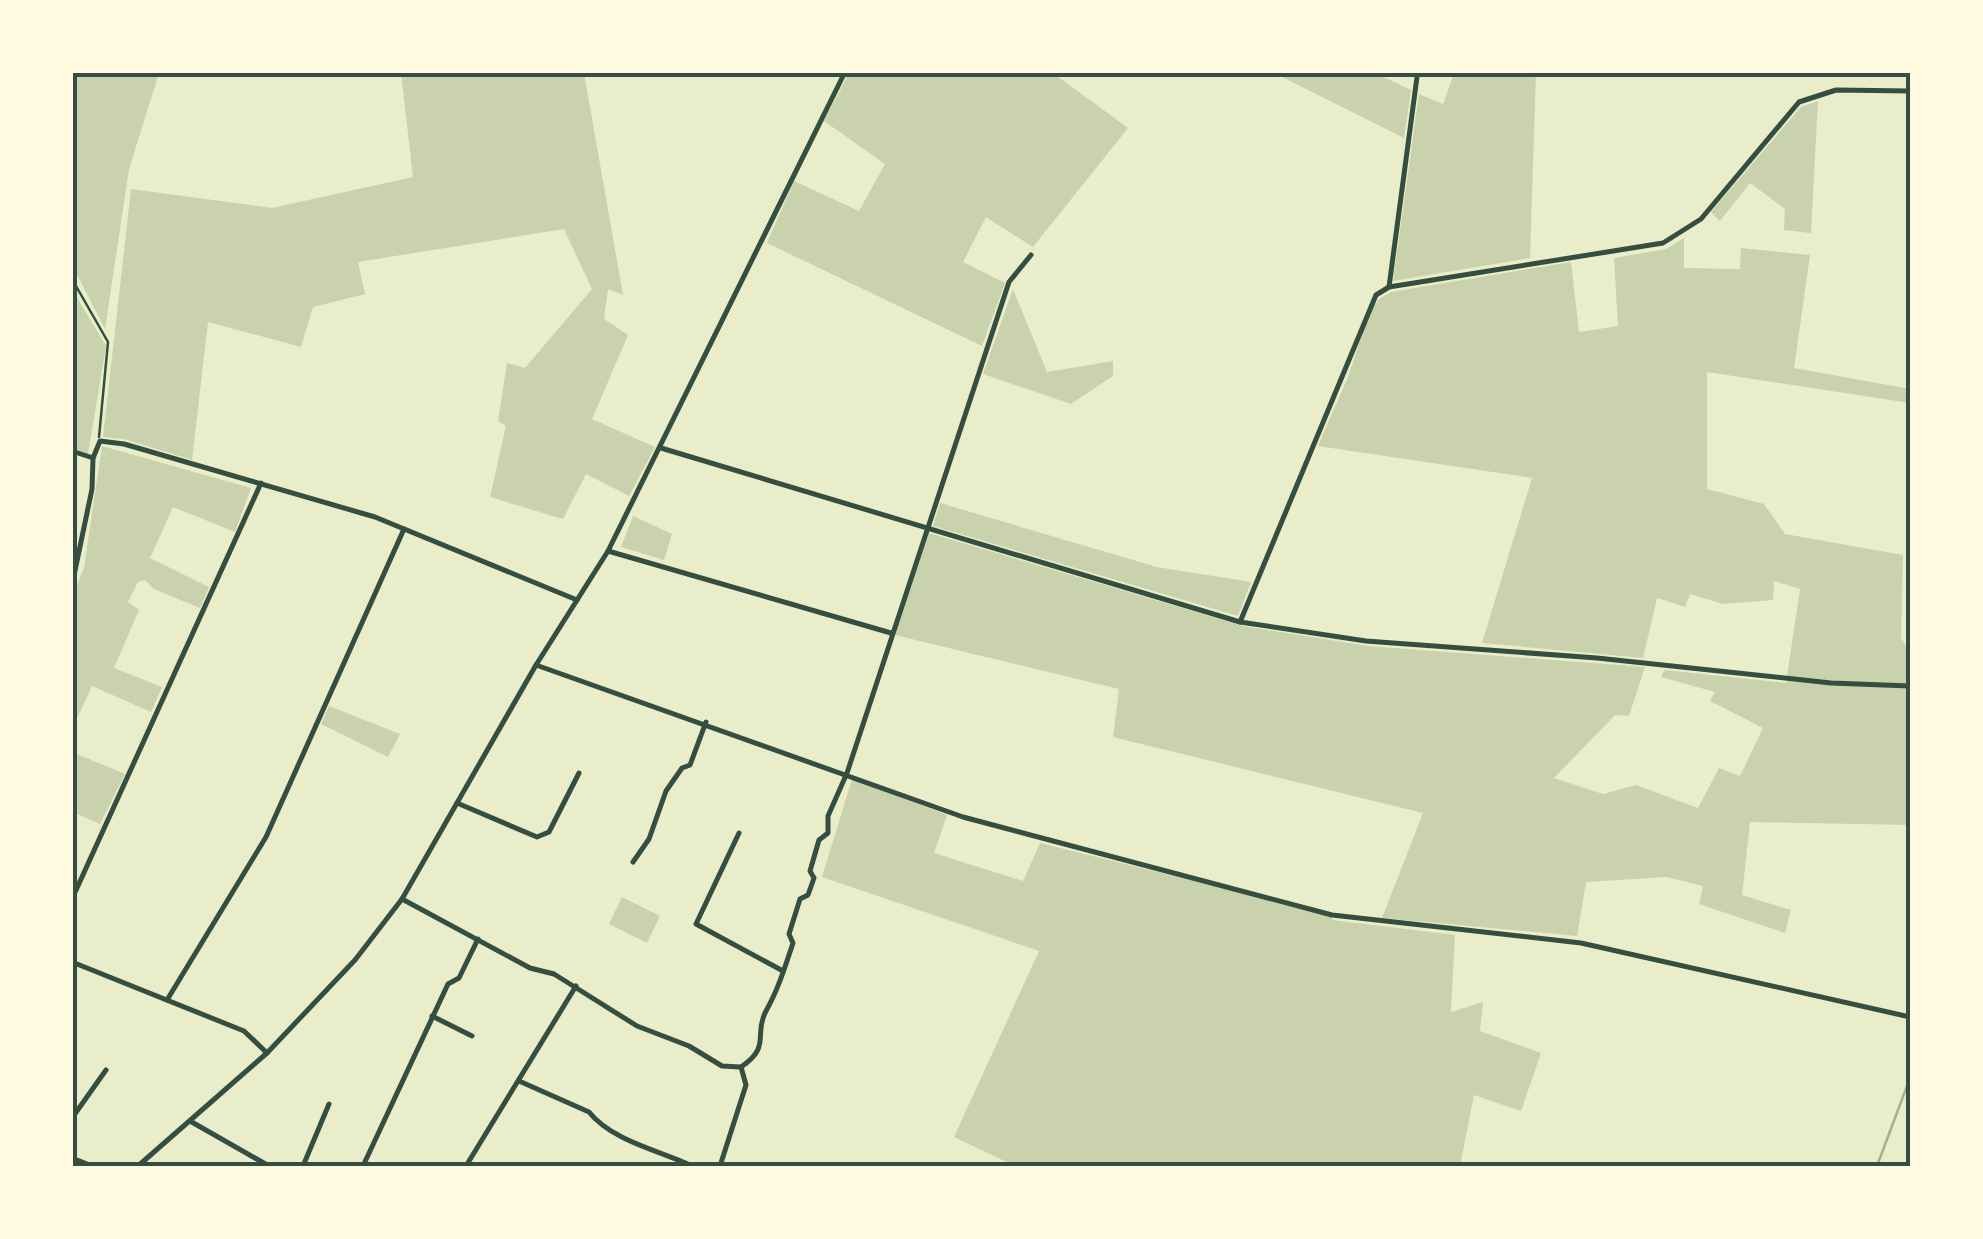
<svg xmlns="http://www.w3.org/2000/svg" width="1983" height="1239" font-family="Signika,sans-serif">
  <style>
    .green { fill: #cad2ad }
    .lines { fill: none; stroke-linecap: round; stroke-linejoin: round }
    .stream { stroke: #a3b18a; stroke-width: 2.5 }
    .service { stroke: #344e41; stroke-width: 2.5 }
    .minor { stroke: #344e41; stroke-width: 5 }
    .neatline { fill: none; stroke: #344e41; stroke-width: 4 }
  </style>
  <rect width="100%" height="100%" fill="#e9edc9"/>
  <g class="green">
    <path d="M72 73H159L129 169 105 329 73 267Z"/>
    <path d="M401 73H584L623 295 608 289 604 319 628 335 592 419 655 447 629 496 586 474 563 519 490 497 506 426 498 421 507 363 525 368 592 289 564 229 358 262 365 294 313 307 301 347 208 322 192 460 124 439 103 437 131 189 272 208 413 177Z"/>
    <path d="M849 73H1053L1128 128 1033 247 986 217 963 262 1005 283 982 346 767 243 794 181 859 211 885 164 824 121Z"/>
    <path d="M1274 73H1375L1411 90 1404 138Z"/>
    <path d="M1454 73H1536L1530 258 1393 281 1419 94 1443 104Z"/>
    <path d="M1818 101 1811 233 1784 230 1785 209 1750 183 1720 221 1711 212 1801 107Z"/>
    <path d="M1684 238V268L1740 269 1741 248 1810 255 1794 368 1910 389V403L1707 372V489L1764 504 1785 534 1903 555 1901 638 1910 653V825L1750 822 1742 895 1791 910 1785 933 1699 904 1703 886 1666 877 1586 882 1577 936 1382 918 1423 813 1113 737 1119 689 895 635 929 533 1243 626 1368 646 1645 667 1629 716 1615 715 1554 778 1603 794 1636 785 1698 808 1719 768 1740 776 1763 728 1710 701 1715 692 1661 677 1664 670 1786 683 1800 589 1774 581 1773 600 1723 604 1690 594 1685 607 1657 598 1643 658 1482 643 1532 478 1318 446 1348 377 1369 314 1379 299 1391 292 1571 262 1579 332 1618 326 1614 258 1666 249Z"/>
    <path d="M72 289 106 346 88 454 73 448Z"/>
    <path d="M1013 289 1047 372 1113 361V376L1071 404 983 374Z"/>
    <path d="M102 446 251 488 235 532 173 507 150 558 209 587 200 608 154 589 145 580 138 582 128 602 139 610 114 668 162 687 151 712 92 686 73 727V594L84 568Z"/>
    <path d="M940 503 1157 567 1251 582 1238 616 933 526Z"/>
    <path d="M633 516 672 534 664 560 621 547Z"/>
    <path d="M329 706 400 734 388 757 321 724Z"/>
    <path d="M72 752 125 774 100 824 73 812Z"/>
    <path d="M852 779 947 815 934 853 1023 881 1040 843 1332 915V920L1455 935 1451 1012 1483 1002 1480 1031 1541 1053 1521 1111 1474 1095 1460 1166H1015L954 1137 1039 951 822 877Z"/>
    <path d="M622 897 660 916 647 943 609 924Z"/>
  </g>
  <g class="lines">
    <path class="stream" d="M1877 1166 1910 1078"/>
    <path class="service" d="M72 279 108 342 99 437"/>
    <g class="minor">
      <path d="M1389 287 1417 77"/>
      <path d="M661 448 1240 622 1366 641 1597 658 1831 683 1910 686"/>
      <path d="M72 451 93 458"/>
      <path d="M608 551 891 633"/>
      <path d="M72 585 92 489 93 458 100 441 124 444 375 517 577 600"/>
      <path d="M1240 622 1376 295 1389 287 1663 243 1701 219 1799 102 1836 90 1910 91"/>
      <path d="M536 665 963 817 1332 915 1581 943 1910 1017"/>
      <path d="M457 803 537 837 549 832 579 773"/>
      <path d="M739 833 696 924 783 971"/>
      <path d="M633 862 649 839 666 791 682 768 690 765 706 722"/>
      <path d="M72 899 261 483"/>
      <path d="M402 899 530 968 554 974 637 1026 689 1046 722 1066 740 1067"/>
      <path d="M72 962 244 1031 267 1053"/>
      <path d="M167 1000 266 837 404 529"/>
      <path d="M432 1016 472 1036"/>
      <path d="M741 1067C772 1046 753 1035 766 1011 778 990 785 967 793 943L789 934 800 899 808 895 814 878 810 871 819 840 828 833V816L847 773 1009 282 1031 255"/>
      <path d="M519 1081 589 1112C612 1141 661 1151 692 1166"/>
      <path d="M72 1118 106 1070"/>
      <path d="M190 1121 269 1166"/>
      <path d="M72 1158 92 1166"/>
      <path d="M138 1166 267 1053 355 960 402 899 536 665 608 551 845 72"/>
      <path d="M303 1166 329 1104"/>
      <path d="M363 1166 448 984 459 978 478 939"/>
      <path d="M466 1166 576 986"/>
      <path d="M720 1166 746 1085 741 1067"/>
    </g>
  </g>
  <rect width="1983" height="1239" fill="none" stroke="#fefae0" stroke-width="150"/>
  <rect x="75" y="75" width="1833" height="1089" class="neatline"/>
</svg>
